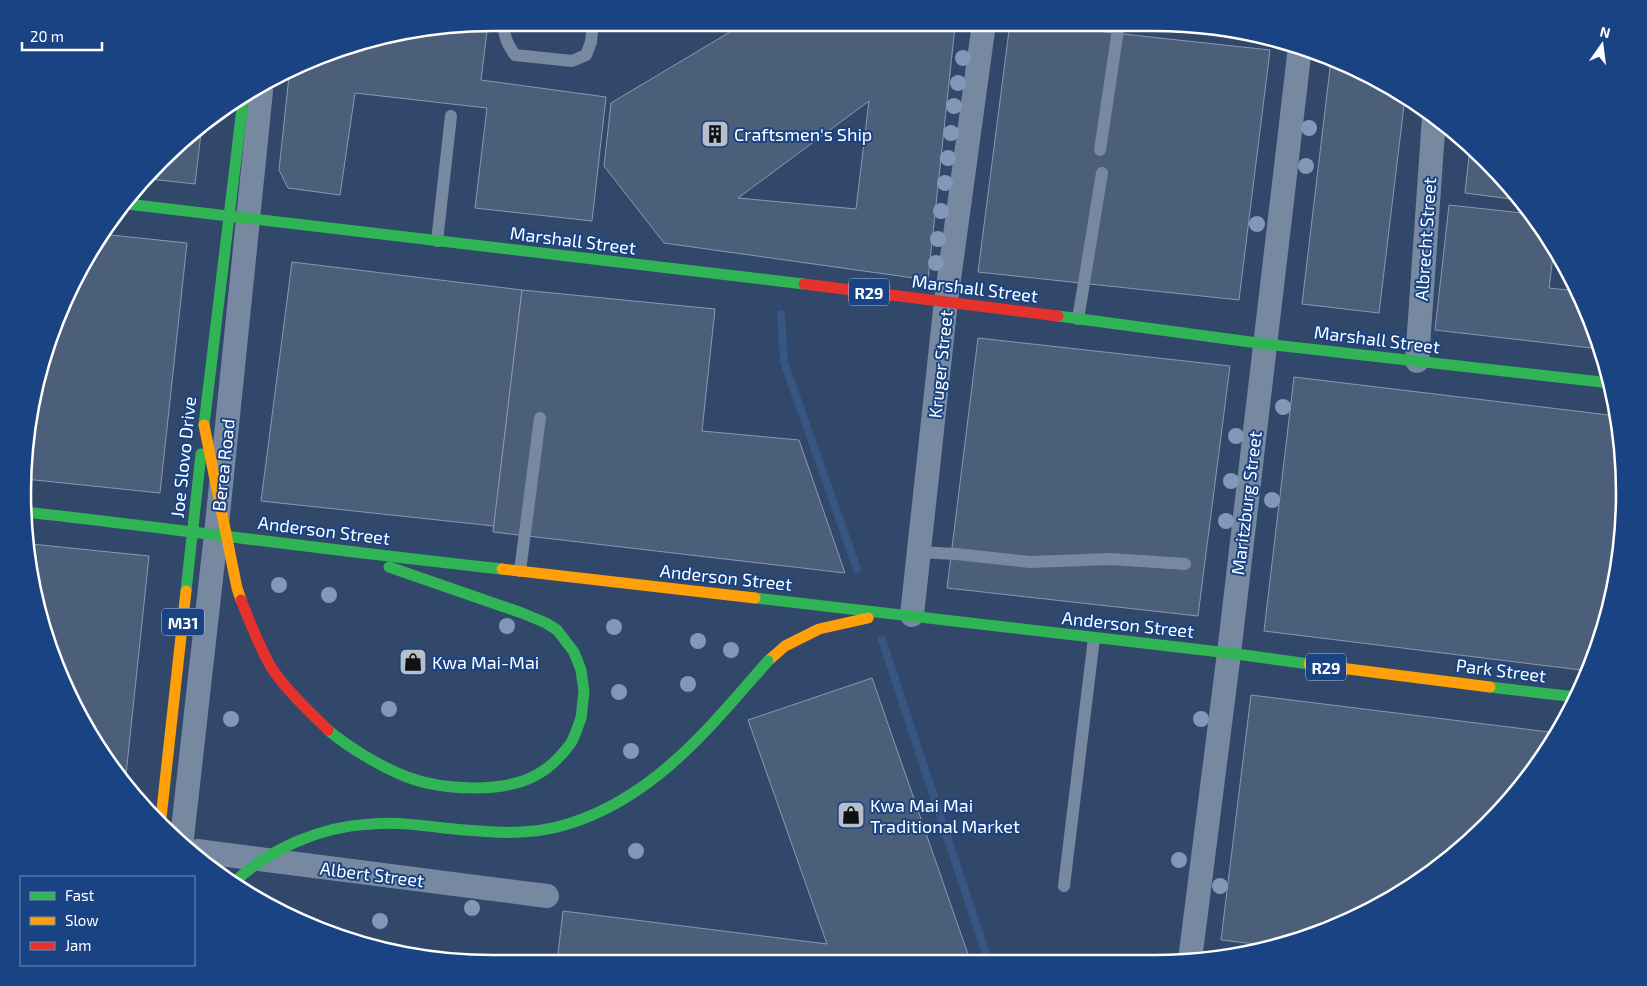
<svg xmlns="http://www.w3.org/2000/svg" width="1647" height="986" font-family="'Exo 2',sans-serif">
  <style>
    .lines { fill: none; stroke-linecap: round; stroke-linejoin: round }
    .stream { stroke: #375684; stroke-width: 8 }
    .building { fill: #4b5e7a; stroke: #8b99af; fill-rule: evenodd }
    .lane { stroke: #7788a1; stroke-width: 12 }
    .street { stroke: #7788a1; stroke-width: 24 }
    .fast { stroke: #30b455; stroke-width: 11 }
    .slow { stroke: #ff9f0a; stroke-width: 11 }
    .jam { stroke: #e5322d; stroke-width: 11 }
    .fast-bridge { stroke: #30b455; stroke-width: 11 }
    .slow-bridge { stroke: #ff9f0a; stroke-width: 11 }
    .jam-bridge { stroke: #e5322d; stroke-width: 11 }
    .tree { fill: #8198b9 }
    .labels { text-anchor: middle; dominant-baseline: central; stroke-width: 4; stroke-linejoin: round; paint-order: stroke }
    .shield { fill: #194383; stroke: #bac7da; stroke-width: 1 }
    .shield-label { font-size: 16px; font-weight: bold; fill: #fff }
    .poi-label { font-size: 18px; fill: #fff; stroke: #194383; text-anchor: start }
    .street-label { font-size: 18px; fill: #fff; stroke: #194383 }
    .rim { fill: none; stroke: #fff; stroke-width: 2.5 }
  </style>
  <rect width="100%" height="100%" fill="#31486b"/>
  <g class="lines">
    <g class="stream">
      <path d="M781 314 784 362 857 569"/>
      <path d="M882 640 988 960"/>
    </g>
  </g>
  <g class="building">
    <path d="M488 23 481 80 606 97 592 221 475 208 487 108 355 93 340 195 288 188 279 170 289 76 342 47Z"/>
    <path d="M745 23H933L955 26 928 280 664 243 604 166 611 103ZM869 101 856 209 738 198Z"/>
    <path d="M1010 23H1022L1270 50 1239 300 978 272Z"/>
    <path d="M1331 60 1405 97 1379 313 1302 304Z"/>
    <path d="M202 124 195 184 151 179Z"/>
    <path d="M1470 147 1487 161 1519 200 1465 193Z"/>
    <path d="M1449 205 1531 214 1545 232 1554 248 1549 288 1577 291 1584 305V310H1587L1589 313 1600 349 1435 330Z"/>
    <path d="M101 234 187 243 160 493 25 479 47 342Z"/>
    <path d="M292 262 522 290 494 526 261 501Z"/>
    <path d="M522 290 715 309 702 431 799 440 845 573 493 532Z"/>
    <path d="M978 338 1230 366 1198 616 947 588Z"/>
    <path d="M1294 377 1617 416 1624 493 1615 585 1589 671 1264 631Z"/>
    <path d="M31 544 149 556 125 784 120 779 47 644Z"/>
    <path d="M872 678 970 960 557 962 563 911 827 944 748 720Z"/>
    <path d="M1251 695 1557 733 1545 755 1486 826 1389 900 1306 938 1273 946 1221 940Z"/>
  </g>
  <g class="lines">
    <g class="lane">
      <path d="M504 23C503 36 508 45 515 55L572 61 586 55 591 42 593 23"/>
      <path d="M1100 150 1119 23"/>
      <path d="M437 241 451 116"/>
      <path d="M1078 319 1102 173"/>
      <path d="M919 552 956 554 1030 562 1111 559 1185 564"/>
      <path d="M520 571 540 418"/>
      <path d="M1064 886 1094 638"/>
    </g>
    <g class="street">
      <path d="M1417 361 1434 117"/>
      <path d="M912 615 946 301 984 23"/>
      <path d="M182 838 216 534 261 91"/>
      <path d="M197 851 547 896"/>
      <path d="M1190 960 1229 653 1300 47"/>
    </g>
    <g class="fast">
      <path d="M127 204 804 284"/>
      <path d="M1058 316 1265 344 1610 383"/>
      <path d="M26 512C185 530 343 552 502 569"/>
      <path d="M389 567 522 613 546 623 557 630 574 652 581 670 584 692 581 718"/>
      <path d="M755 598 1229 653 1309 664"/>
      <path d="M1490 687 1576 697"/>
    </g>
    <g class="slow">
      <path d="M502 569 755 598"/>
      <path d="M768 661 785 646 819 629 868 618"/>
      <path d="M1309 664 1490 687"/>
    </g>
    <path class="jam" d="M804 284 1058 316"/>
    <g class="fast-bridge">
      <path d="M204 425 243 100"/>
      <path d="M186 591 201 454"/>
      <path d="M328 730C348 747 381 767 407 777 441 790 505 794 538 774 551 767 562 755 571 743 575 736 578 726 581 718"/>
      <path d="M232 884C269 849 321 826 372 824 396 822 420 825 444 828 485 832 528 837 568 824 655 797 710 727 768 661"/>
    </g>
    <g class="slow-bridge">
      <path d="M204 425 237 588 241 600"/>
      <path d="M161 818 186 591"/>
    </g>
    <path class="jam-bridge" d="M241 600C250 623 259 646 271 667 286 690 308 710 328 730"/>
  </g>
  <g class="tree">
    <circle cx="963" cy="58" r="8"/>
    <circle cx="958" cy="83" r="8"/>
    <circle cx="954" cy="106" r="8"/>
    <circle cx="1309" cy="128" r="8"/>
    <circle cx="951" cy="133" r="8"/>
    <circle cx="948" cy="158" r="8"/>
    <circle cx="1306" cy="166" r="8"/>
    <circle cx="945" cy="183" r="8"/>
    <circle cx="941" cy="211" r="8"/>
    <circle cx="1257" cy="224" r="8"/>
    <circle cx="938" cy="239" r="8"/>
    <circle cx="936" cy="263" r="8"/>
    <circle cx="1283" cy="407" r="8"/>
    <circle cx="1236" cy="436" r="8"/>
    <circle cx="1231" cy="481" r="8"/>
    <circle cx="1272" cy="500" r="8"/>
    <circle cx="1226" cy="521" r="8"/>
    <circle cx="279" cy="585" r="8"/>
    <circle cx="329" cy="595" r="8"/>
    <circle cx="507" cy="626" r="8"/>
    <circle cx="614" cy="627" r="8"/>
    <circle cx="698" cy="641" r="8"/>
    <circle cx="731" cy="650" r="8"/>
    <circle cx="688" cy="684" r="8"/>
    <circle cx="619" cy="692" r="8"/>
    <circle cx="389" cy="709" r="8"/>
    <circle cx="231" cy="719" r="8"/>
    <circle cx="1201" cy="719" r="8"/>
    <circle cx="631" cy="751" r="8"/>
    <circle cx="636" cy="851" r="8"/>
    <circle cx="1179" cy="860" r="8"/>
    <circle cx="1220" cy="886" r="8"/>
    <circle cx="472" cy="908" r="8"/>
    <circle cx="380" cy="921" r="8"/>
  </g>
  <defs>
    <symbol id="building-square" viewBox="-11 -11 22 22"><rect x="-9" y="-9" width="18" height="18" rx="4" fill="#b7bfcb" stroke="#194383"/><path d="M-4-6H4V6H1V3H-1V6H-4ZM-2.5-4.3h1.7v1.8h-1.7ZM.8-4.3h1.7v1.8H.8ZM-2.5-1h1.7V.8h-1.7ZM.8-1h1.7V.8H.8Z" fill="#111"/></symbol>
    <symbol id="shop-square" viewBox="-11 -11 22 22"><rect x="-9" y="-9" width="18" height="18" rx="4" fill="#b7bfcb" stroke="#194383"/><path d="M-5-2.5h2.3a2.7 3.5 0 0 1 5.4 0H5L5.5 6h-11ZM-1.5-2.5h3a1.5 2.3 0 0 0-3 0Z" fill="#111"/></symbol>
  </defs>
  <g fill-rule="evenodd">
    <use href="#building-square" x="699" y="118" width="32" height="32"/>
    <use href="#shop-square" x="397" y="646" width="32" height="32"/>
    <use href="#shop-square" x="835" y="799" width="32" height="32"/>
  </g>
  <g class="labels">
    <g class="shield">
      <rect x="849" y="278.5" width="40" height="27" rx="4"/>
      <rect x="162" y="608.5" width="42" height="27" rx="4"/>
      <rect x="1306" y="653.5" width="40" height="27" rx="4"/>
    </g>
    <g class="shield-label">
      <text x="869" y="292">R29</text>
      <text x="183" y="622">M31</text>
      <text x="1326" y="667">R29</text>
    </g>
    <g class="poi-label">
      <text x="734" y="134">Craftsmen's Ship</text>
      <text x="432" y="662">Kwa Mai-Mai</text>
      <text x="870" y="805">Kwa Mai Mai<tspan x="870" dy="21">Traditional Market</tspan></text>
    </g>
    <g class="street-label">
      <text transform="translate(1425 239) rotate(-86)">Albrecht Street</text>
      <text transform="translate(573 240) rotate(7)">Marshall Street</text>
      <text transform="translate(975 288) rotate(7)">Marshall Street</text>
      <text transform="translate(1377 339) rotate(7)">Marshall Street</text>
      <text transform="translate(940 364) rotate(-84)">Kruger Street</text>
      <text transform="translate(183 457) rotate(-84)">Joe Slovo Drive</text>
      <text transform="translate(223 465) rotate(-84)">Berea Road</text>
      <text transform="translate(1246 503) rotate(-83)">Maritzburg Street</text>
      <text transform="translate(324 530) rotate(7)">Anderson Street</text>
      <text transform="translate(726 577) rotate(6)">Anderson Street</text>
      <text transform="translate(1128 624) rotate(6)">Anderson Street</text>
      <text transform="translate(1501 670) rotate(7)">Park Street</text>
      <text transform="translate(372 874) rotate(7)">Albert Street</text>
    </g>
  </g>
  <path d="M0 0H1647V986H0ZM493 31H1154A462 462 0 0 1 1616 493V493A462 462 0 0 1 1154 955H493A462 462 0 0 1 31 493V493A462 462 0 0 1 493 31Z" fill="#194383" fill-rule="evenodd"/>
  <path class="rim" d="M493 31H1154A462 462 0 0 1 1616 493V493A462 462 0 0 1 1154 955H493A462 462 0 0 1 31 493V493A462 462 0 0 1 493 31Z"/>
  <rect x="20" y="876" width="175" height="90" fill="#194383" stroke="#758eb5"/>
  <rect x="30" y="892" width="25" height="8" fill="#30b455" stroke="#758eb5"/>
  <text x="65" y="901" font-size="15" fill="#ffffff">Fast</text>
  <rect x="30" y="917" width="25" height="8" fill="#ff9f0a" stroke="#758eb5"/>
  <text x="65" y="926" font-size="15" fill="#ffffff">Slow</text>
  <rect x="30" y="942" width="25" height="8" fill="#e5322d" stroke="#758eb5"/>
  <text x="65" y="951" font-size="15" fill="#ffffff">Jam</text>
  <g transform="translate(1602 45) rotate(14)" stroke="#194383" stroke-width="4" paint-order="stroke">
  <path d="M0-4L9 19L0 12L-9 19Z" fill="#ffffff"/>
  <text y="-8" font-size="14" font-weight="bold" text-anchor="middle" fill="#ffffff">N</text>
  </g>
  <path d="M22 42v8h80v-8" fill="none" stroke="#ffffff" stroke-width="2.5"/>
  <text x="30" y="42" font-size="15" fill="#ffffff" stroke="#194383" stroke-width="4" paint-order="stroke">20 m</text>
</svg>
